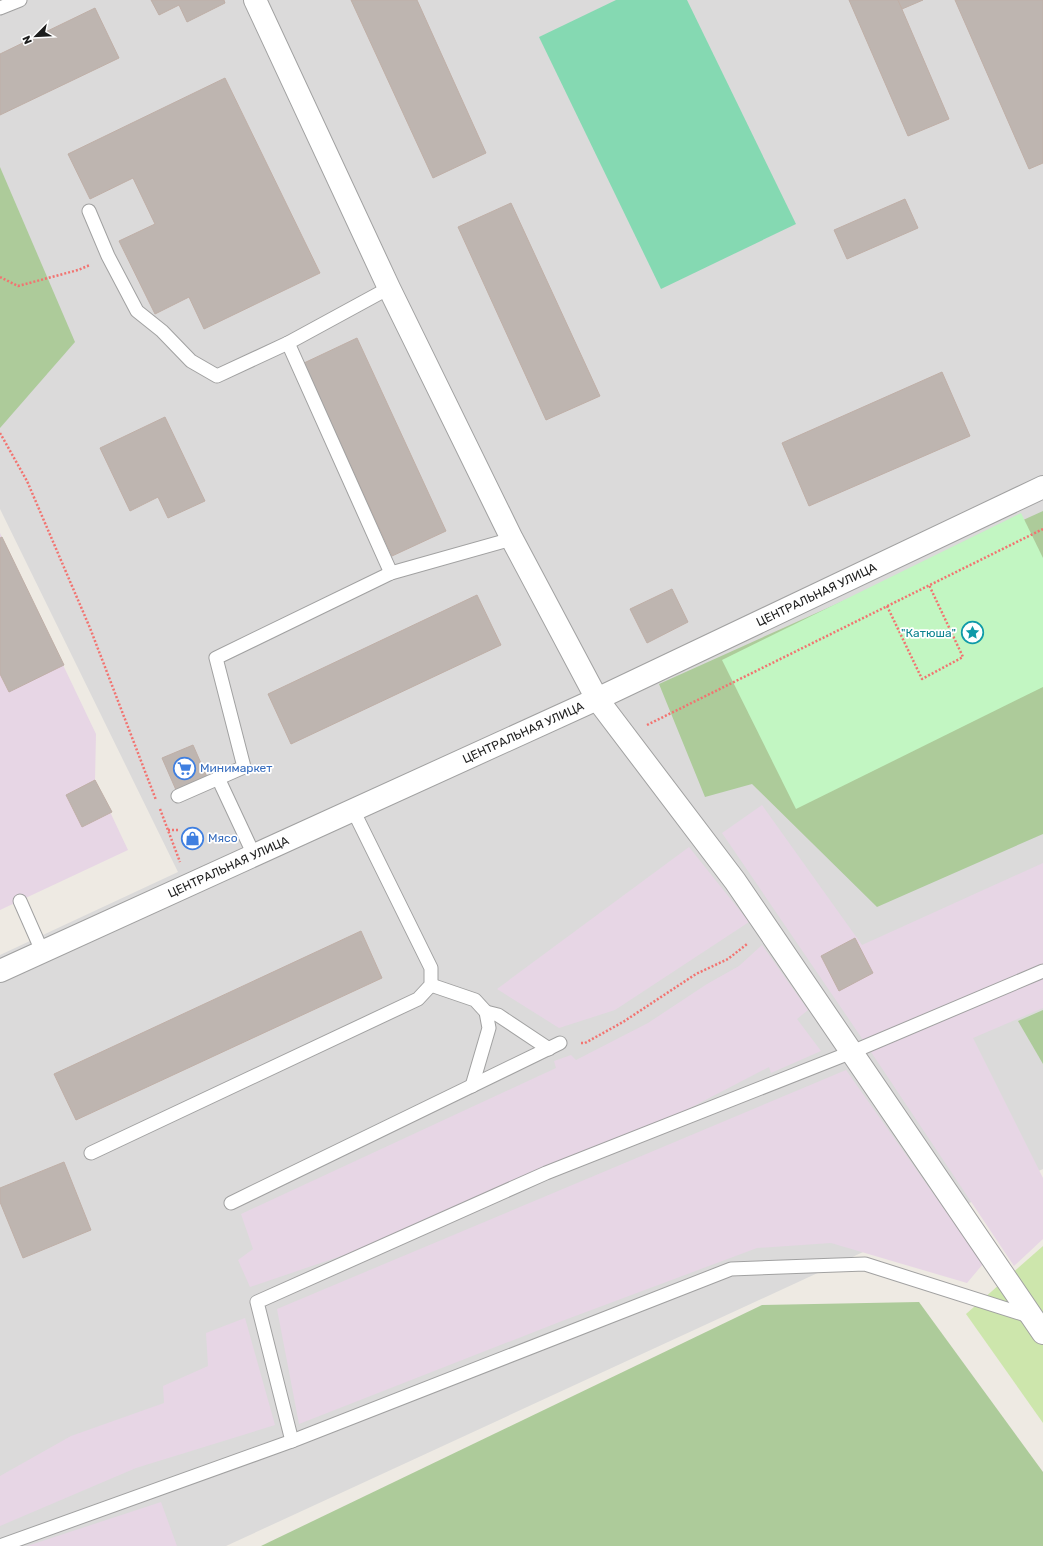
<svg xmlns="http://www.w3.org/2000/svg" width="1043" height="1546" font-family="Rubik,sans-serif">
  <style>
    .residential { fill: #dbdada }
    .industrial { fill: #e7d6e5 }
    .grass { fill: #cde6ac }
    .forest { fill: #adcb9a }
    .park { fill: #c2f6c2 }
    .pitch { fill: #85d9b2 }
    .building { fill: #beb5b0; stroke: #bfafa7 }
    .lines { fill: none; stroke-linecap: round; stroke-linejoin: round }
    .service-casing { stroke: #a1a1a1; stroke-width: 15 }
    .minor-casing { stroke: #a1a1a1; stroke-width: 24 }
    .tertiary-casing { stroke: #a1a1a1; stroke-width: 24 }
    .path { stroke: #f27370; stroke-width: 2.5; stroke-dasharray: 2 2; stroke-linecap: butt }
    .service { stroke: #fff; stroke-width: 13 }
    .minor { stroke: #fff; stroke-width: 22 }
    .tertiary { stroke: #fff; stroke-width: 22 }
    .labels { text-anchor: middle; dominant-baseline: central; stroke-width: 3.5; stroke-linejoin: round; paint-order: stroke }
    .street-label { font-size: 12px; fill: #1d1d1d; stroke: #fff }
    .culture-label { font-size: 12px; fill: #0d838f; stroke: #fff; text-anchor: end }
    .shop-label { font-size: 12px; fill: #366cbe; stroke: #fff; text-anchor: start }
  </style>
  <rect width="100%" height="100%" fill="#eeeae3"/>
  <path class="residential" d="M0 0H1043V1169L226 1546H0V955L178 872 0 509Z"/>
  <g class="industrial">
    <path d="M0 533 96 734 95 780 128 850 0 910Z"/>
    <path d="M762 805 862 945 1043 863V1008L973 1038 1043 1178V1239L1014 1266 859 1034 722 833Z"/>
    <path d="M689 847 749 922 615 1010 559 1028 497 989Z"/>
    <path d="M762 945 808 1010 797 1019 821 1051 771 1073 769 1067 621 1144 356 1251 250 1287 238 1260 253 1249 241 1214 556 1068 554 1061 571 1055 576 1060 648 1023 707 984 739 966Z"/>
    <path d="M846 1070 983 1264 967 1283 831 1243 757 1248 562 1321 299 1424 277 1309Z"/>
    <path d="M245 1318 275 1425 136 1468 0 1526V1476L71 1436 164 1403 163 1386 208 1366 206 1333Z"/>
    <path d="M161 1502 177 1546H27Z"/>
  </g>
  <path class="grass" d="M1043 1246V1423L966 1314Z"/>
  <g class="forest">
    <path d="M0 167 75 342 0 428Z"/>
    <path d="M1043 511V834L877 907 752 784 705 797 659 684Z"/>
    <path d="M1043 1010V1064L1018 1021Z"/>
    <path d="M919 1302 1043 1472V1546H261L762 1305Z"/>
  </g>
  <path class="park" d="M1021 513 1043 558V687L796 809 722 660Z"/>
  <path class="pitch" d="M616 0H687L796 224 661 289 539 37Z"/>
  <g class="building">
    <path d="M151 0H224L225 3 187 22 179 5 159 15Z"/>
    <path d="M351 0H417L486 153 433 178Z"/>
    <path d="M849 0H898L949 119 908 136Z"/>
    <path d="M898 0H923L902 9Z"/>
    <path d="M955 0H1043V163L1029 169Z"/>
    <path d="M95 8 119 58 0 115V54Z"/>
    <path d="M225 78 320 273 204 329 189 297 155 314 119 241 155 224 133 178 90 199 68 154Z"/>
    <path d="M905 199 918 228 847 259 834 230Z"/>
    <path d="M511 203 600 396 546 420 458 227Z"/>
    <path d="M357 338 446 531 392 556 304 363Z"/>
    <path d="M942 372 970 436 809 506 782 443Z"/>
    <path d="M165 417 205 501 168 518 158 497 130 511 100 448Z"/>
    <path d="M2 537 64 665 9 692 0 674V538Z"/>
    <path d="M672 589 688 622 647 643 630 609Z"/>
    <path d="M477 595 501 645 291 744 268 694Z"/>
    <path d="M193 745 207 777 176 790 162 758Z"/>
    <path d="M95 780 112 812 82 827 66 795Z"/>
    <path d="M194 830 199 841 190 845 185 834Z"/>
    <path d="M361 931 382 978 76 1120 54 1074Z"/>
    <path d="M855 938 873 973 839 991 821 956Z"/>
    <path d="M64 1162 91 1230 23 1258 0 1202V1188Z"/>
  </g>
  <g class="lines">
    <defs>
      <g id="service">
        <path d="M0 8 20 0"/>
        <path d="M89 211 108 256 137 311 162 331 191 361 217 376 288 343"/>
        <path d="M389 288 288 343 391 573"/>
        <path d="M218 778 254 855"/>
        <path d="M178 796 244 767 216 658 391 573 512 539"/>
        <path d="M20 901 42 951"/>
        <path d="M431 985 475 1000 486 1012 489 1028 472 1086"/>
        <path d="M486 1012 498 1015 549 1049"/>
        <path d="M91 1153 418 999 431 985V968L353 810"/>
        <path d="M231 1203 560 1043"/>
        <path d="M292 1441 257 1302 546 1173 852 1052 1043 971"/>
        <path d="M0 1546 292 1441 731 1269 865 1264 1032 1317"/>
      </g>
      <path id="minor" d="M255 0 389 288 512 539 597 699 735 881 1043 1333"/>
      <g id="tertiary">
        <path id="s1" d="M0 971 597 699 1043 487"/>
      </g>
    </defs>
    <use href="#service" class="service-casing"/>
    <use href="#minor" class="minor-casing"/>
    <use href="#tertiary" class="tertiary-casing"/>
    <g class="path">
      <path d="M0 277 18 286 78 270 90 265"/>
      <path d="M0 433 27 481 90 628 156 800"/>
      <path d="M887 606 922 679 963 657 929 585"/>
      <path d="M647 725 1043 529"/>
      <path d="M160 809 180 862"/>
      <path d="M168 830H179"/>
      <path d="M581 1043H585L623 1022 696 974 728 959 747 944"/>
    </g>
    <use href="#service" class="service"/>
    <use href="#minor" class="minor"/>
    <use href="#tertiary" class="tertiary"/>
  </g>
  <defs>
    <symbol id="sight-ring" viewBox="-11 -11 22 22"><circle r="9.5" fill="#fff" stroke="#0f9aa8" stroke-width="1.5"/><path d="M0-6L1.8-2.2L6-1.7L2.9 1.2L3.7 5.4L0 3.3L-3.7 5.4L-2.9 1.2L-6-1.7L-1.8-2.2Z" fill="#0f9aa8"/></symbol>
    <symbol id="supermarket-ring" viewBox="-11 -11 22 22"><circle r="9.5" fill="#fff" stroke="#3f7fe0" stroke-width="1.5"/><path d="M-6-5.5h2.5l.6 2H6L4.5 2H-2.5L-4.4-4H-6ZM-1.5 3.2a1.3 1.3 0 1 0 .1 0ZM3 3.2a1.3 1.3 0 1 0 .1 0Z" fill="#3f7fe0"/></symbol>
    <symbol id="shop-ring" viewBox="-11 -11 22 22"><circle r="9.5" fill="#fff" stroke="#3f7fe0" stroke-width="1.5"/><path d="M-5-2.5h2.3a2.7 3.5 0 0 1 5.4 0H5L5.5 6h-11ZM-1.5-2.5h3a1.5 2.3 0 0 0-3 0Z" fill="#3f7fe0"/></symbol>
  </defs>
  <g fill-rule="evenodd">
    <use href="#sight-ring" x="960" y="620" width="25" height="25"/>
    <use href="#supermarket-ring" x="172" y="756" width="25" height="25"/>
    <use href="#shop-ring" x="180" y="826" width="25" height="25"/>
  </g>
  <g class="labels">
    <g class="street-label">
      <text stroke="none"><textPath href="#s1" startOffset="899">ЦЕНТРАЛЬНАЯ УЛИЦА</textPath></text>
      <text stroke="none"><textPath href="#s1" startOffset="575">ЦЕНТРАЛЬНАЯ УЛИЦА</textPath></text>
      <text stroke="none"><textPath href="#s1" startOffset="251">ЦЕНТРАЛЬНАЯ УЛИЦА</textPath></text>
    </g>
    <g class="culture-label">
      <text x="956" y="633">"Катюша"</text>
    </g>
    <g class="shop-label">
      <text x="200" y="768">Минимаркет</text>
      <text x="208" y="838">Мясо</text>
    </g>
  </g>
  <g transform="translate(36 36) rotate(246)" stroke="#ffffff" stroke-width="3" paint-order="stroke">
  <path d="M0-3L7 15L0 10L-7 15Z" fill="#1d1d1d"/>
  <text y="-6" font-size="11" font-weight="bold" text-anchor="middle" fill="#1d1d1d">N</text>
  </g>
</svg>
